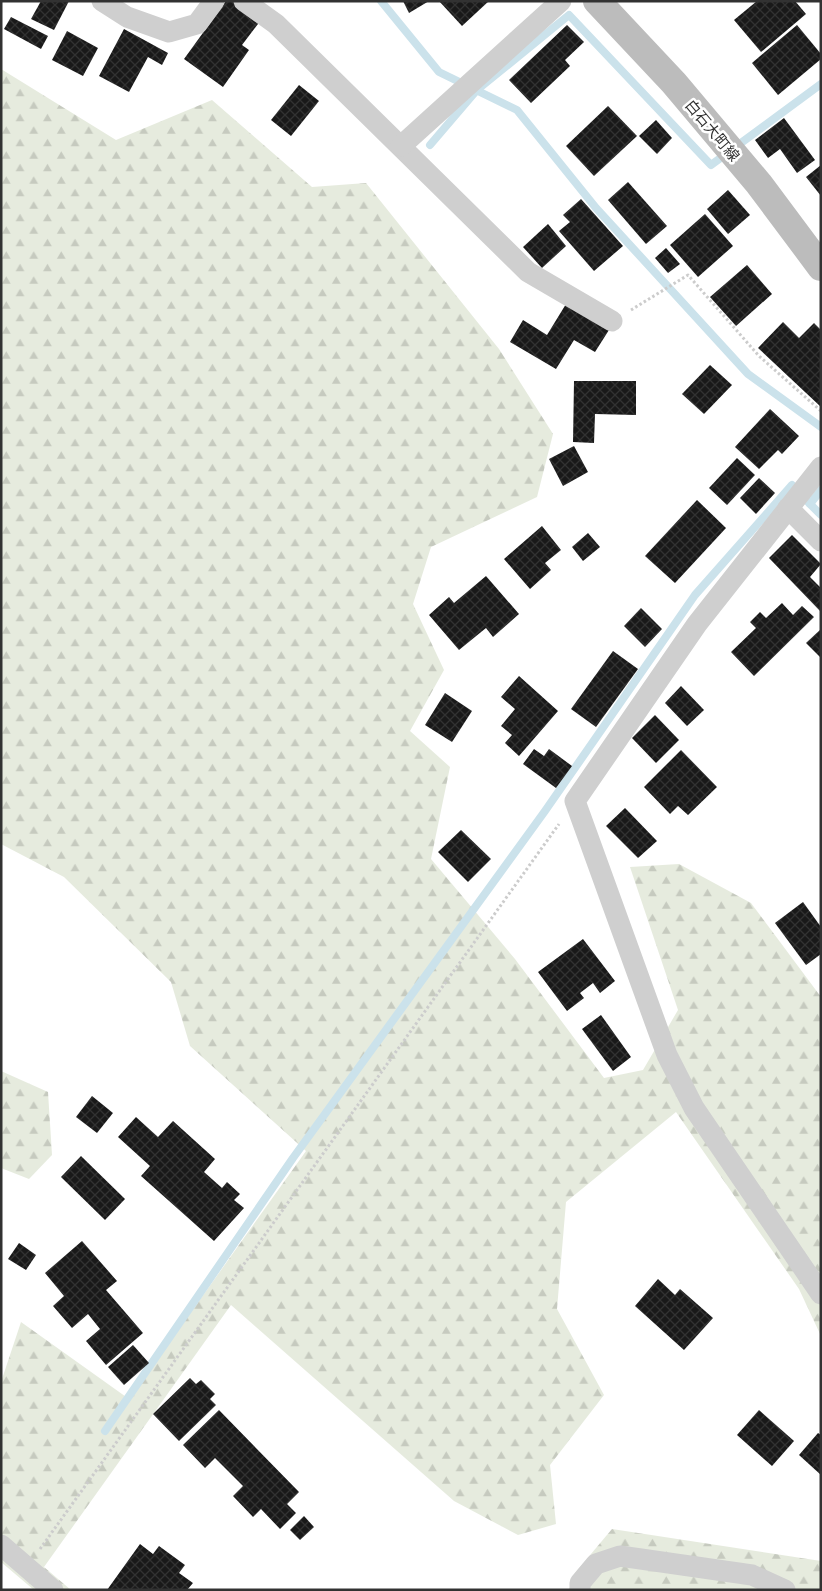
<svg xmlns="http://www.w3.org/2000/svg" width="822" height="1591" font-family="'Open Sans','Noto Sans JP',sans-serif">
  <style>
    .forest { fill: url(#forest-firs) }
    .lines { fill: none; stroke-linecap: round; stroke-linejoin: round }
    .stream { stroke: #cbe2eb; stroke-width: 8 }
    .building { fill: url(#building-cross-hatch) }
    .path { stroke: #ccc; stroke-width: 3; stroke-dasharray: 2.5 2.5; stroke-linecap: butt }
    .minor { stroke: #cfcfcf; stroke-width: 21 }
    .secondary { stroke: #bcbcbc; stroke-width: 28 }
    .labels { text-anchor: middle; dominant-baseline: central; stroke-width: 5; stroke-linejoin: round; paint-order: stroke }
    .street-label { font-size: 15px; fill: #323232; stroke: #fff }
  </style>
  <defs>
    <pattern id="forest-firs" width="22" height="20" patternUnits="userSpaceOnUse" patternTransform="scale(1.25)"><rect width="22" height="20" fill="#e6ebde"/><path d="M5 1l3.5 6h-7zM16 11l3.5 6h-7z" fill="#c6cabf"/></pattern>
    <pattern id="building-cross-hatch" width="8" height="8" patternUnits="userSpaceOnUse" patternTransform="scale(1.25)"><rect width="8" height="8" fill="#191919"/><path d="M0 0l8 8M0 8l8-8" fill="none" stroke="#323232"/></pattern>
  </defs>
  <rect width="100%" height="100%" fill="#fff"/>
  <g class="forest">
    <path d="M1 69 116 140 212 100 312 187 366 183 499 349 553 434 537 497 431 547 413 604 444 670 410 731 450 767 431 859 515 959 604 1078 643 1070 678 1010 630 867 679 864 751 903 821 997V1336L799 1289 676 1112 566 1202 557 1309 604 1395 550 1465 556 1524 518 1535 454 1501 231 1305 44 1567 71 1590H34L1 1562V1382L21 1322 129 1399 306 1151 190 1046 171 982 64 877 1 844Z"/>
    <path d="M1 1071 48 1092 52 1155 29 1179 1 1168Z"/>
    <path d="M612 1529 821 1561V1590H569L575 1573Z"/>
  </g>
  <g class="lines">
    <g class="stream">
      <path d="M381 1 439 72 517 110 596 208 748 374 821 427"/>
      <path d="M430 145 477 90 569 15 711 165 821 84"/>
      <path d="M810 504 821 515"/>
      <path d="M105 1431 293 1158 545 811 695 595 792 485 810 504 821 490"/>
    </g>
  </g>
  <g class="building">
    <path d="M41 1H69L54 30 31 19Z"/>
    <path d="M226 1H235L261 20 242 45 249 50 223 87 184 59Z"/>
    <path d="M403 1H429L409 13Z"/>
    <path d="M439 1H489L462 26Z"/>
    <path d="M757 1H795L806 14 761 52 734 20Z"/>
    <path d="M11 17 48 36 41 49 4 29Z"/>
    <path d="M567 25 584 42 565 60 570 66 531 103 509 80Z"/>
    <path d="M797 25 821 54V59L778 95 752 63Z"/>
    <path d="M124 29 168 53 162 65 148 57 129 92 99 76Z"/>
    <path d="M67 31 98 48 83 76 52 60Z"/>
    <path d="M299 85 319 101 291 136 271 120Z"/>
    <path d="M608 106 637 136 594 176 566 146Z"/>
    <path d="M784 118 815 160 797 173 780 149 768 158 755 140Z"/>
    <path d="M656 120 672 138 657 154 639 136Z"/>
    <path d="M821 165V196L806 177Z"/>
    <path d="M628 182 667 226 646 244 608 200Z"/>
    <path d="M728 190 750 215 728 234 707 209Z"/>
    <path d="M581 199 623 246 594 271 559 231 570 222 563 215Z"/>
    <path d="M705 214 733 246 698 277 670 245Z"/>
    <path d="M548 224 566 246 542 268 523 247Z"/>
    <path d="M666 248 680 264 668 273 655 258Z"/>
    <path d="M747 265 772 294 736 326 710 297Z"/>
    <path d="M566 304 609 330 595 352 574 340 556 369 510 342 523 320 547 335Z"/>
    <path d="M783 322 799 338 814 323 821 330V407L758 348Z"/>
    <path d="M710 365 732 385 704 414 682 394Z"/>
    <path d="M574 381H636V415L595 414 594 443 573 442Z"/>
    <path d="M770 409 799 436 782 454 778 450 759 469 735 447Z"/>
    <path d="M574 446 588 472 563 486 549 459Z"/>
    <path d="M737 458 755 475 727 505 709 488Z"/>
    <path d="M759 478 775 493 756 514 740 498Z"/>
    <path d="M697 500 726 528 675 583 645 556Z"/>
    <path d="M542 526 561 550 545 563 551 570 530 589 504 559Z"/>
    <path d="M588 533 600 547 583 561 572 547Z"/>
    <path d="M792 535 821 564 810 577 821 588V612L769 558Z"/>
    <path d="M486 576 519 614 493 637 486 628 459 650 429 615 449 597 454 603Z"/>
    <path d="M782 603 793 615 802 606 814 617 754 676 731 652 756 628 750 622 760 612 766 618Z"/>
    <path d="M641 608 662 629 645 647 624 626Z"/>
    <path d="M821 629V658L806 643Z"/>
    <path d="M613 651 638 669 596 727 571 709Z"/>
    <path d="M519 676 558 711 519 756 505 743 512 735 501 726 515 709 501 697Z"/>
    <path d="M681 686 704 710 687 726 665 703Z"/>
    <path d="M445 693 472 711 452 742 425 725Z"/>
    <path d="M655 715 679 740 656 763 632 738Z"/>
    <path d="M534 749 544 756 549 749 572 766 556 788 523 764Z"/>
    <path d="M681 750 717 787 688 815 678 806 670 814 644 787Z"/>
    <path d="M625 808 657 841 638 858 606 826Z"/>
    <path d="M461 830 491 859 468 882 438 852Z"/>
    <path d="M803 902 821 927V954L806 965 775 923Z"/>
    <path d="M583 939 615 981 600 993 593 983 580 993 584 998 567 1011 538 972Z"/>
    <path d="M601 1015 631 1057 613 1071 582 1029Z"/>
    <path d="M92 1096 113 1113 97 1133 76 1117Z"/>
    <path d="M136 1117 158 1137 173 1121 215 1159 204 1172 222 1188 227 1182 240 1194 234 1200 244 1208 214 1241 141 1176 150 1166 118 1137Z"/>
    <path d="M81 1156 125 1199 105 1220 61 1177Z"/>
    <path d="M82 1241 117 1281 106 1290 143 1333 106 1365 86 1341 100 1329 88 1314 72 1328 53 1306 64 1296 45 1273Z"/>
    <path d="M19 1243 36 1255 26 1270 8 1259Z"/>
    <path d="M658 1279 675 1295 680 1289 713 1318 684 1350 635 1306Z"/>
    <path d="M133 1345 149 1363 124 1385 108 1367Z"/>
    <path d="M190 1378 196 1384 201 1380 215 1394 210 1399 216 1405 179 1441 153 1414Z"/>
    <path d="M219 1410 299 1492 287 1504 296 1513 280 1529 261 1509 253 1517 233 1496 243 1486 215 1458 205 1468 183 1445Z"/>
    <path d="M759 1410 794 1441 772 1466 737 1435Z"/>
    <path d="M818 1433 821 1435V1475L799 1455Z"/>
    <path d="M304 1516 314 1527 300 1540 290 1530Z"/>
    <path d="M140 1544 153 1554 159 1546 185 1565 179 1573 193 1583 187 1590H107Z"/>
  </g>
  <g class="lines">
    <g class="path">
      <path d="M631 310 688 275 759 356 821 411"/>
      <path d="M40 1549 559 824"/>
    </g>
    <g class="minor">
      <path d="M102 1 127 17 169 32 197 24 214 1"/>
      <path d="M244 1 276 24 528 272 612 321"/>
      <path d="M401 146 561 1"/>
      <path d="M821 467 697 624 575 801 667 1055 694 1108 821 1294"/>
      <path d="M788 508 821 541"/>
      <path d="M1 1545 53 1590"/>
      <path d="M580 1590V1583L596 1564 620 1556 752 1575 785 1590"/>
    </g>
    <path class="secondary" d="M597 1 674 83 759 184 821 267"/>
  </g>
  <g class="labels">
    <g class="street-label">
      <text transform="translate(713 130) rotate(50)">白石大町線</text>
    </g>
  </g>
  <rect width="822" height="1591" fill="none" stroke="#323232" stroke-width="5"/>
</svg>
